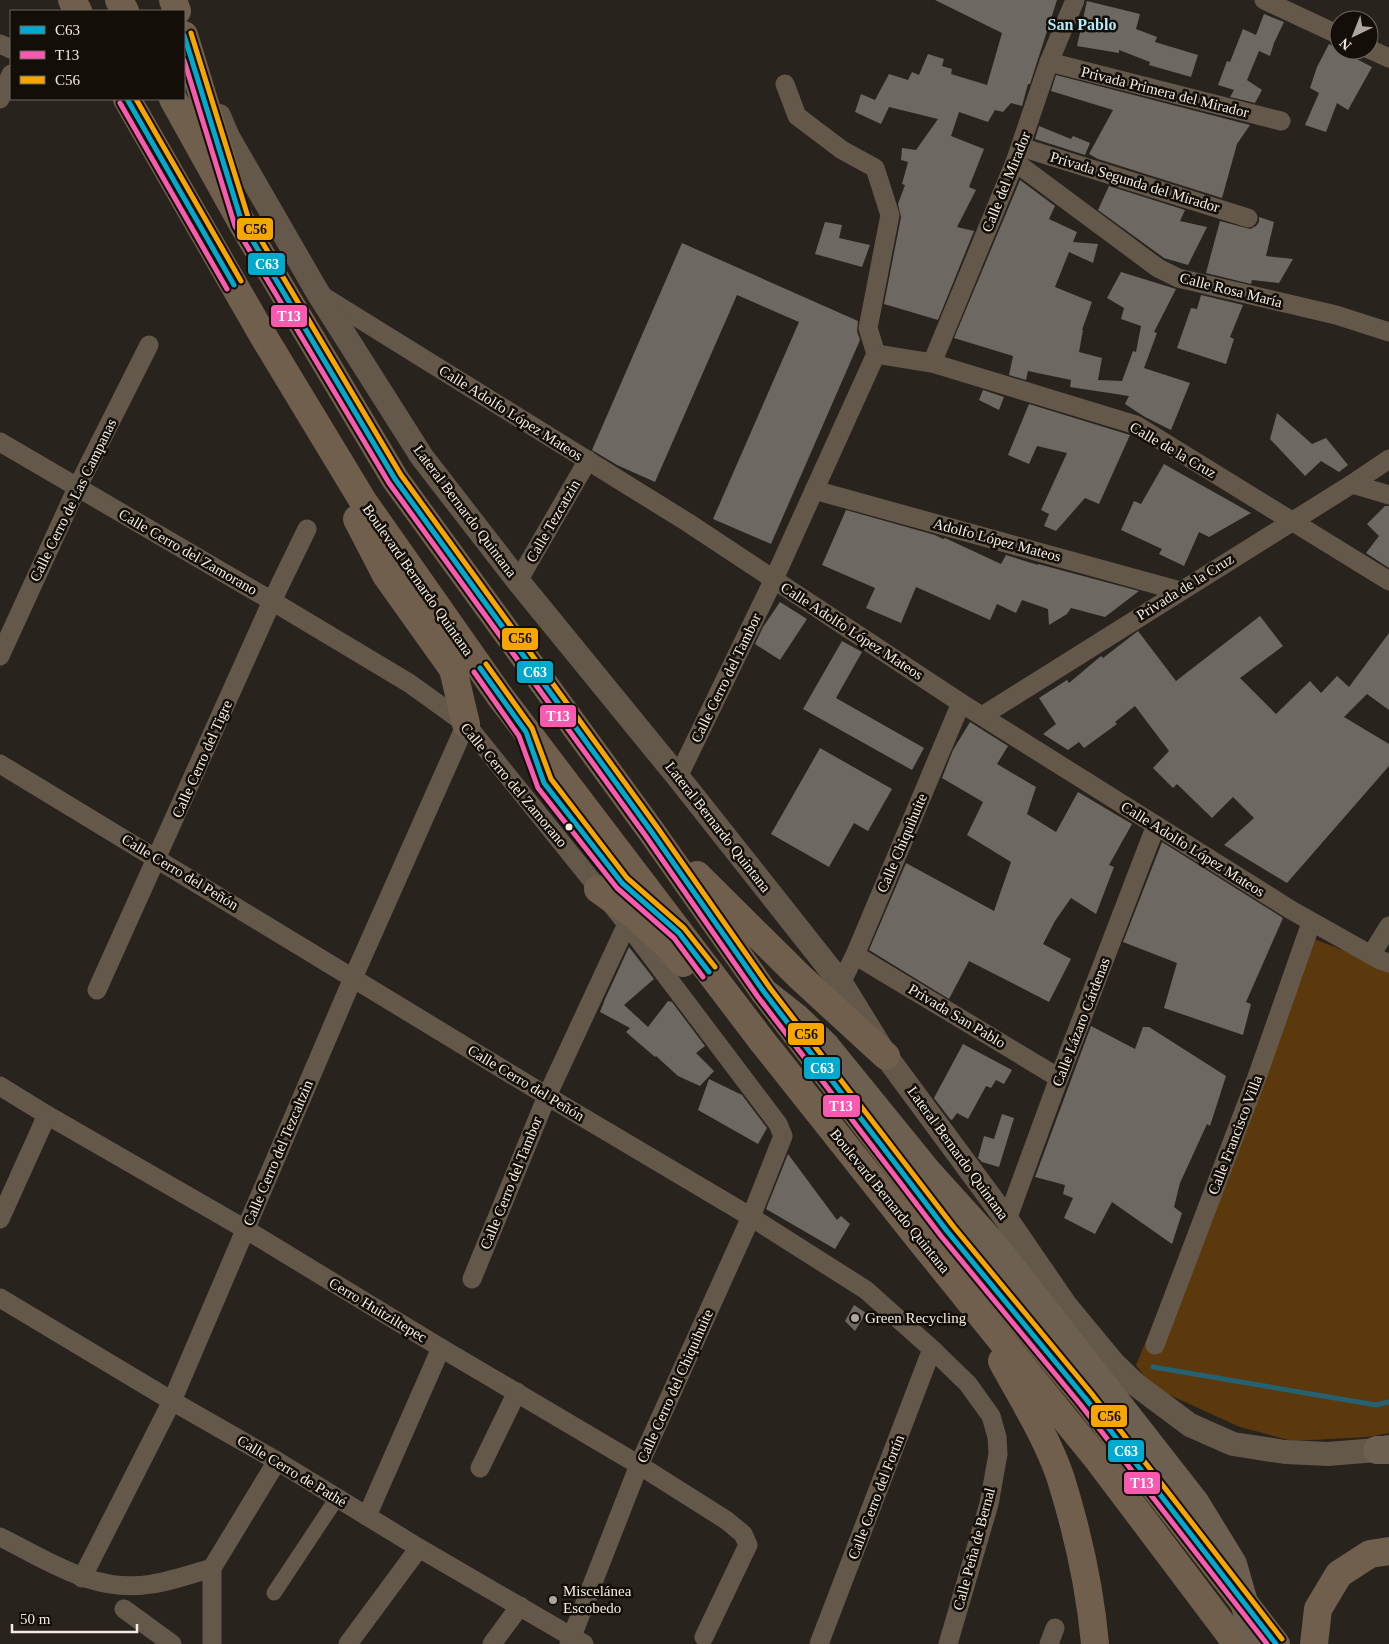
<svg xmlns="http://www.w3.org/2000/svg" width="1389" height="1644" font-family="Georgia,serif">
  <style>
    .green { fill: #5b390d }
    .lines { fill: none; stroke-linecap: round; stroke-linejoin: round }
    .stream { stroke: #256170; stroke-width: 5 }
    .building { fill: #6d6862 }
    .pedestrian { stroke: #64584a; stroke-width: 15 }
    .minor { stroke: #64584a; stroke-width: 19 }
    .tertiary { stroke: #64584a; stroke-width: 24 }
    .primary { stroke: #705f4c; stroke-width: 28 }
    .trunk { stroke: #6e6050; stroke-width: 28 }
    .bus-1-casing { stroke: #130e08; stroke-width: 9 }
    .bus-2-casing { stroke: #130e08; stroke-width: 9 }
    .bus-3-casing { stroke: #130e08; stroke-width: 9 }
    .bus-1 { stroke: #00a9ce; stroke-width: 5 }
    .bus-2 { stroke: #f75aaf; stroke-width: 5 }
    .bus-3 { stroke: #f7a600; stroke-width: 5 }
    .bus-dot { fill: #f4ece3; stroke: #130e08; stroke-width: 2 }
    .poi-dot { fill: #ada69e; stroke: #130e08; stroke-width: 2 }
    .labels { text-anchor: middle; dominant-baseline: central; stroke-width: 5; stroke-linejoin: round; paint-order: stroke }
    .street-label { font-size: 15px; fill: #f4ece3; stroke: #130e08 }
    .poi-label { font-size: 15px; fill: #f4ece3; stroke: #130e08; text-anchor: start }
    .neighbourhood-label { font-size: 16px; font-weight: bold; fill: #b4ebfb; stroke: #130e08 }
    .line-badge { stroke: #130e08; stroke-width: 2 }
    .badge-label { font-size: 14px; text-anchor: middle; font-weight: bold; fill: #fff }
    .pale-badge-label { font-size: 14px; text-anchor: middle; font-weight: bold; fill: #111 }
  </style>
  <rect width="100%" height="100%" fill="#29231d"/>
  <path class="green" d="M1314 939 1389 968V1433L1368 1437 1292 1441 1240 1427 1152 1387 1136 1365Z"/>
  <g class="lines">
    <path class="stream" d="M1153 1367 1376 1405 1389 1402"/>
  </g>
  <g class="building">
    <path d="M935 0H1057L1030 84H1028L1022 106 1011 103 1003 112 995 110 988 122 959 112 951 136 984 149 969 187 976 190 957 227 974 231 938 320 884 304 901 217 898 204 905 185 902 184 908 162 901 160 902 148 916 150 938 119 889 107 881 124 855 112 861 94 875 100 889 74 908 80 912 72 919 75 928 54 944 59 942 66 952 69 951 74 987 85 1002 33Z"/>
    <path d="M1087 1 1140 14 1136 29 1157 37 1155 42 1198 55 1191 77 1149 65 1150 62 1119 50V53L1077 46Z"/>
    <path d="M1264 14 1284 22 1274 43 1270 56 1259 51 1247 80 1262 90 1255 103 1230 97 1234 90 1218 85 1227 61 1230 62 1243 29 1256 35Z"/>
    <path d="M1329 44 1339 49V50L1348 52 1347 54 1372 67 1348 110 1337 103 1326 132 1305 125 1319 93 1310 88 1317 67Z"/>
    <path d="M1056 75 1250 125 1237 144 1222 198 1098 159 1089 154 1113 110 1051 91Z"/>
    <path d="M1039 126 1071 139 1073 136 1090 143 1085 155 1035 139Z"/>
    <path d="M1020 180 1055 206 1049 219 1077 232 1073 242 1098 244 1093 263 1069 252 1055 287 1092 302 1082 330H1083L1079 352 1102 358 1098 380 1122 381 1133 351 1136 352 1141 326 1121 319 1124 308 1107 298 1121 272 1176 289 1154 332 1157 333 1144 368 1190 383 1171 430 1145 417 1125 404 1129 396 1070 387 1071 380 1028 371 1026 380 1009 375 1013 356 954 338Z"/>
    <path d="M1109 186 1185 210 1180 221 1207 227 1188 265 1164 258 1098 210Z"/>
    <path d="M1259 217 1274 222 1266 256 1293 259 1279 283 1252 280 1251 284 1206 273 1220 221 1250 229 1256 226 1259 222Z"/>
    <path d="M825 222 842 225 839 238 870 245 862 267 815 254Z"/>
    <path d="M682 243 858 321 857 331 860 340 771 544 713 519 799 322 737 295 655 482 617 465 592 450Z"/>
    <path d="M1201 295 1243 305 1230 337 1234 339 1226 364 1177 348 1191 308 1197 309Z"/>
    <path d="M983 390 1004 397 999 410 979 400Z"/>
    <path d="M1029 404 1130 435 1099 504 1085 498 1056 531 1044 526 1049 514 1041 510 1067 453 1037 446 1029 464 1008 455Z"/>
    <path d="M1277 413 1312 444 1326 438 1348 465 1339 472 1321 461 1305 476 1270 439Z"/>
    <path d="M1164 464 1251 513 1209 537 1199 532 1184 566 1159 554 1162 549 1121 530 1134 501 1141 504Z"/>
    <path d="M1385 506H1389V568L1366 553 1379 536 1367 524Z"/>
    <path d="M846 510 935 535 943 539 945 538 1001 564 1006 555 1038 565V564L1139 591 1105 617 1071 608 1067 614 1049 625 1048 609 1022 600 1016 613 997 604 990 620 916 587 901 623 866 608 875 588 822 565Z"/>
    <path d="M780 602 807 619 780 660 755 644 763 627Z"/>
    <path d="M1260 616 1283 646 1240 678 1276 714 1310 681 1321 693 1337 676 1349 687 1389 633V710L1367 694 1344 717 1389 744V766L1287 883 1224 845 1254 818 1233 797 1212 818 1177 784 1173 788 1153 768 1169 751 1135 706 1115 722 1117 724 1084 748 1079 742 1068 750 1043 734 1056 724 1039 698 1067 680 1069 683 1101 656 1103 658 1138 631 1176 681Z"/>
    <path d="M842 641 862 652 836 698 924 748 912 770 803 709Z"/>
    <path d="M970 722 1008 746 997 764 1036 787 1027 814 1056 832 1078 792 1132 824 1109 865 1114 867 1096 914 1071 898 1055 921 1043 944 1071 959 1049 1002 969 961 949 999 869 950 906 863 994 911 1011 862 967 835 983 802 942 778 953 750Z"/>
    <path d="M820 748 892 789 868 831 854 823 829 867 771 834Z"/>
    <path d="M1162 842 1283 918 1246 1002 1251 1004 1243 1035 1164 1008 1177 963 1123 942Z"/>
    <path d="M629 947 654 979 624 1005 648 1027 668 1001 672 1002 705 1046 696 1053 714 1071 700 1086 678 1076 656 1056 655 1057 626 1032 630 1028 600 1012 605 999Z"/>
    <path d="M1091 1026 1135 1049 1143 1027H1149L1226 1076 1210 1126 1207 1124 1180 1183 1174 1207 1182 1213 1172 1244 1112 1202 1095 1234 1064 1218 1073 1198 1063 1194 1065 1185 1035 1177Z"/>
    <path d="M963 1044 1012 1070 1004 1084 996 1080 991 1088 986 1086 968 1119 957 1113 952 1120 950 1119 934 1098Z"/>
    <path d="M709 1079 742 1095 767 1128 758 1144 698 1110Z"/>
    <path d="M1002 1114 1014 1118 999 1167 982 1162 978 1158 984 1136 994 1139Z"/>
    <path d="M788 1154 837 1220 841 1216 850 1224 835 1249 766 1209Z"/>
    <path d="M854 1305 866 1313 855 1331 845 1321Z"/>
  </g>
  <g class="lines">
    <path class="pedestrian" d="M274 1593 337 1498"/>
    <g class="minor">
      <path d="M1264 0 1339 35"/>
      <path d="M0 44 11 49"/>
      <path d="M1369 49 1389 58"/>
      <path d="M1049 62 1281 121"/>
      <path d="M785 84 797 116 842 150 875 168 890 215 868 328 876 354"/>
      <path d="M0 99 11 74"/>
      <path d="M1021 147 1248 218"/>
      <path d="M1015 162 1158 268 1178 278 1336 315 1389 332"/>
      <path d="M321 295 687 522 961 703 1291 910 1380 960 1389 963"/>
      <path d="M876 354 932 363 1136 425 1389 581"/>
      <path d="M932 363 1015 162 1049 62 1075 0"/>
      <path d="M0 442 272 601 409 683 466 724 627 924 778 1124 783 1136 751 1217 639 1465 569 1644"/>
      <path d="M1352 484 1389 495"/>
      <path d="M814 490 1180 591"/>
      <path d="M518 581 588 460"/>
      <path d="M0 656 77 488 149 345"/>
      <path d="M982 716 1352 484 1389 459"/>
      <path d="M0 764 547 1096 751 1217 866 1290 932 1349 968 1384 991 1416 997 1437 998 1454 989 1504 948 1644"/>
      <path d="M678 777 774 579 876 354"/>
      <path d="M855 955 1059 1078"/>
      <path d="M1371 955 1389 926"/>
      <path d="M841 983 855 955 961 703"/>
      <path d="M97 990 272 601 307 529"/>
      <path d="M0 1086 47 1115 245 1229 441 1348 639 1465 726 1520 743 1534 748 1545 704 1637"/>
      <path d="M0 1219 47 1115"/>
      <path d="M1007 1220 1059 1078 1156 825"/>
      <path d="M472 1279 547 1096 627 924"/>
      <path d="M0 1298 172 1401 277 1461 419 1548 584 1644"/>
      <path d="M1155 1345 1257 1077 1311 923"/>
      <path d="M480 1468 517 1392"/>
      <path d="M367 1516 441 1348"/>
      <path d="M0 1537C49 1561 95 1594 152 1584 172 1581 192 1574 212 1568"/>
      <path d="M212 1568 277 1461"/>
      <path d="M212 1568V1644"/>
      <path d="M82 1578 172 1401 353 978 466 724"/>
      <path d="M124 1609 172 1644"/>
      <path d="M348 1644 419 1548"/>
      <path d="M492 1644 520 1606"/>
      <path d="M819 1644 932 1349"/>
      <path d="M1049 1644 1055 1628"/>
    </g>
    <path class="tertiary" d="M219 116 228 137 318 293 422 457 518 581 678 777 841 983 886 1056 1007 1220 1066 1306 1114 1364 1135 1384 1190 1425 1233 1444 1285 1452 1328 1454 1377 1450 1389 1447"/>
    <g class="primary">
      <path d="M72 0 78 11"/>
      <path d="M119 0 125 11"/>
      <path d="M173 0 177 11"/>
      <path d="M184 35 225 169"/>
      <path d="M127 99 265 339 363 501 499 695 762 1041 921 1241 1099 1461 1237 1644"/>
      <path d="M173 99 242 223 395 479 651 831 764 992 947 1231 1086 1399 1276 1644"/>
      <path d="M357 519 386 575 453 669 466 724"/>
      <path d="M697 875 800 977 886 1056"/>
      <path d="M598 889 633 914 669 947 683 963"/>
      <path d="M1002 1361C1022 1398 1046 1436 1060 1476 1077 1530 1090 1588 1095 1644"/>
      <path d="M1314 1644 1318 1609 1339 1574 1370 1554 1389 1551"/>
    </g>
    <g class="trunk">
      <path d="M764 992 797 1018 825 1045 929 1173 994 1245 1195 1502 1233 1564 1256 1644"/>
      <path d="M1377 1450H1389"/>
    </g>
    <defs>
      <g id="bus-1">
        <path d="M184 35 242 223 395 479 651 831 764 992 947 1231 1086 1399 1276 1644"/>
        <path d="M127 99 234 285"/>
        <path d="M480 668 526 732 544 783 622 883 679 933 709 972"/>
      </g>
      <g id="bus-2">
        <path d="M184 60 235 226 389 483 645 835 758 997 941 1236 1080 1404 1267 1644"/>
        <path d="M120 103 227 289"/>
        <path d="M474 672 519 736 538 788 617 888 674 938 703 977"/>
      </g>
      <g id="bus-3">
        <path d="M191 33 249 220 401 475 657 827 770 988 953 1226 1092 1394 1282 1639"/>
        <path d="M136 99 241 281"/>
        <path d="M486 664 532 728 551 779 627 878 684 928 715 967"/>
      </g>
    </defs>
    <use href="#bus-1" class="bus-1-casing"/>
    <use href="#bus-2" class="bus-2-casing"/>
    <use href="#bus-3" class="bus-3-casing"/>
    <use href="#bus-1" class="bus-1"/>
    <use href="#bus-2" class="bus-2"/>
    <use href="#bus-3" class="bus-3"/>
  </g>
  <circle class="bus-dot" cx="569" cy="827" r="4.5"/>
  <g class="poi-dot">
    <circle cx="855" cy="1318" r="5"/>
    <circle cx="553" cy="1600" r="5"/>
  </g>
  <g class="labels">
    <g class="street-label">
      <text transform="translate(1165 92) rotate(14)">Privada Primera del Mirador</text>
      <text transform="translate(1006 182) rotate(-68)">Calle del Mirador</text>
      <text transform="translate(1135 182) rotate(17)">Privada Segunda del Mirador</text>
      <text transform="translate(1231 290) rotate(14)">Calle Rosa María</text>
      <text transform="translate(511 413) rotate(32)">Calle Adolfo López Mateos</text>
      <text transform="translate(1173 450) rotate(30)">Calle de la Cruz</text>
      <text transform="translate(73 500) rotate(-64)">Calle Cerro de Las Campanas</text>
      <text transform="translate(465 511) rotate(53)">Lateral Bernardo Quintana</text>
      <text transform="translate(553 521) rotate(-60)">Calle Tezcatzin</text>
      <text transform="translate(997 540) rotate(15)">Adolfo López Mateos</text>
      <text transform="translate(188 552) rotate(30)">Calle Cerro del Zamorano</text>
      <text transform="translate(418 580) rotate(55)">Boulevard Bernardo Quintana</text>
      <text transform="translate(1185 587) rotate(-32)">Privada de la Cruz</text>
      <text transform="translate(852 631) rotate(33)">Calle Adolfo López Mateos</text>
      <text transform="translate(726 678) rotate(-64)">Calle Cerro del Tambor</text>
      <text transform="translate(202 759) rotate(-66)">Calle Cerro del Tigre</text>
      <text transform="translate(514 785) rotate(50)">Calle Cerro del Zamorano</text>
      <text transform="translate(718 827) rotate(52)">Lateral Bernardo Quintana</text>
      <text transform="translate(902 843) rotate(-67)">Calle Chiquihuite</text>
      <text transform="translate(1193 849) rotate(32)">Calle Adolfo López Mateos</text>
      <text transform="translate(180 872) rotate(31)">Calle Cerro del Peñón</text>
      <text transform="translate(957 1016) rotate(31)">Privada San Pablo</text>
      <text transform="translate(1081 1022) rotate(-69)">Calle Lázaro Cárdenas</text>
      <text transform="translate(526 1083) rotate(31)">Calle Cerro del Peñón</text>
      <text transform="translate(1235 1135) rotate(-69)">Calle Francisco Villa</text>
      <text transform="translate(278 1153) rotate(-67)">Calle Cerro del Tezcaltzin</text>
      <text transform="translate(958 1153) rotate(54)">Lateral Bernardo Quintana</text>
      <text transform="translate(511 1183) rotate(-68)">Calle Cerro del Tambor</text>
      <text transform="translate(890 1201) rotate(51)">Boulevard Bernardo Quintana</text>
      <text transform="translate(378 1310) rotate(31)">Cerro Huitziltepec</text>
      <text transform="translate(675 1386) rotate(-66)">Calle Cerro del Chiquihuite</text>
      <text transform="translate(292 1471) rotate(31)">Calle Cerro de Pathé</text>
      <text transform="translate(876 1497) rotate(-69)">Calle Cerro del Fortín</text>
      <text transform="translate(974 1549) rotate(-75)">Calle Peña de Bernal</text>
    </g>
    <g class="poi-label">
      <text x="865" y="1318">Green Recycling</text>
      <text x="563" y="1591">Miscelánea<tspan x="563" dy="17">Escobedo</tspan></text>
    </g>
    <g class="neighbourhood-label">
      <text x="1082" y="24">San Pablo</text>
    </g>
  </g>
  <g class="line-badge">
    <rect x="236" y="217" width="38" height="24" rx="5" fill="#f7a600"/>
    <rect x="247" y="252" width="39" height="24" rx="5" fill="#00a9ce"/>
    <rect x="270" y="304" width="38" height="24" rx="5" fill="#f75aaf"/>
    <rect x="501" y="627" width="38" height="24" rx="5" fill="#f7a600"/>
    <rect x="516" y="660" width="38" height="24" rx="5" fill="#00a9ce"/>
    <rect x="539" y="704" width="38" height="24" rx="5" fill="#f75aaf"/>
    <rect x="787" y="1022" width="38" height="24" rx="5" fill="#f7a600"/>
    <rect x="803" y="1056" width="38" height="24" rx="5" fill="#00a9ce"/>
    <rect x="822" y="1094" width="39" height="24" rx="5" fill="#f75aaf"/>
    <rect x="1090" y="1404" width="38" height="24" rx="5" fill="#f7a600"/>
    <rect x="1107" y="1439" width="38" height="24" rx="5" fill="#00a9ce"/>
    <rect x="1123" y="1471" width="38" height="24" rx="5" fill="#f75aaf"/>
  </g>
  <g class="badge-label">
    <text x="267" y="269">C63</text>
    <text x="289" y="321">T13</text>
    <text x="535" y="677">C63</text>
    <text x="558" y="721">T13</text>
    <text x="822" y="1073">C63</text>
    <text x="841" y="1111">T13</text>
    <text x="1126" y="1456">C63</text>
    <text x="1142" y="1488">T13</text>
  </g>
  <g class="pale-badge-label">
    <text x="255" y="234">C56</text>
    <text x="520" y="643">C56</text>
    <text x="806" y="1039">C56</text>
    <text x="1109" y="1421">C56</text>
  </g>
  <rect x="10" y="10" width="175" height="90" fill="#130e08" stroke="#6d6760"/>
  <rect x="20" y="26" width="25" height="8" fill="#00a9ce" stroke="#6d6760"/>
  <text x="55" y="35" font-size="15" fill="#f4ece3">C63</text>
  <rect x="20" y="51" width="25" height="8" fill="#f75aaf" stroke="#6d6760"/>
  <text x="55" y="60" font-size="15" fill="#f4ece3">T13</text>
  <rect x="20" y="76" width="25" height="8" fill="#f7a600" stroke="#6d6760"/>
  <text x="55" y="85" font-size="15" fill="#f4ece3">C56</text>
  <g transform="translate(1354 35) rotate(223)"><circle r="24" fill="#130e08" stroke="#6d6760"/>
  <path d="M0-4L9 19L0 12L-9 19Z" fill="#ada69e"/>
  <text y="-8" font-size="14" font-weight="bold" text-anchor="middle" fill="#f4ece3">N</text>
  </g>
  <path d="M12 1624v8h125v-8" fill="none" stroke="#f4ece3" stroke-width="2.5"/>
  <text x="20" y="1624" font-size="15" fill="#f4ece3" stroke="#130e08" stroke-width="4" paint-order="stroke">50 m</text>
</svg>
